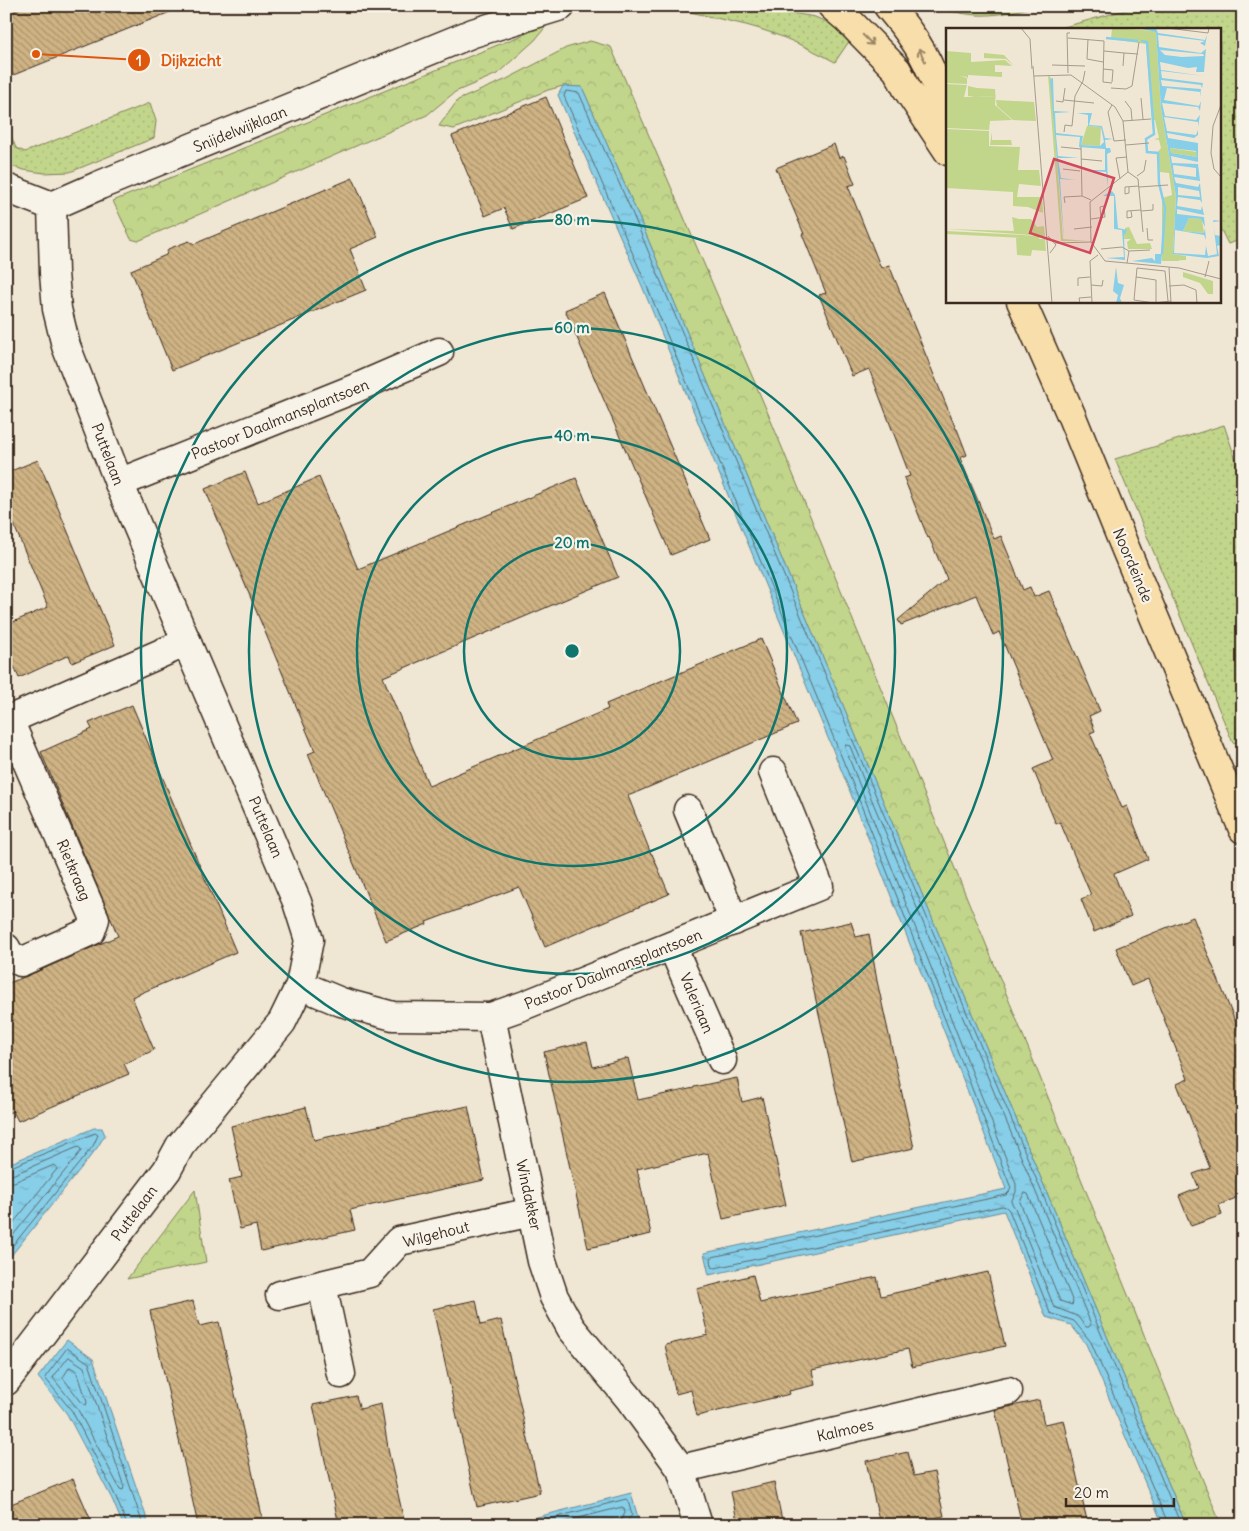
<svg xmlns="http://www.w3.org/2000/svg" width="1249" height="1531" font-family="Delius,sans-serif">
  <style>
    .grass { fill: url(#grass-dots); stroke: #7e8054 }
    .forest { fill: url(#forest-crowns); stroke: #7e8054 }
    .water { fill: url(#water-ripples); stroke: #698c97 }
    .lines { fill: none; stroke-linecap: round; stroke-linejoin: round }
    .shore { stroke: #596c6f; stroke-width: 1 }
    .building { fill: url(#building-back-hatch); stroke: #3b2a1e }
    .minor-casing { stroke: #3b2a1e; stroke-width: 31 }
    .major-casing { stroke: #3b2a1e; stroke-width: 31 }
    .minor { stroke: #f7f3e8; stroke-width: 28 }
    .major { stroke: #f8deab; stroke-width: 28 }
    .oneway { stroke: #9a8464 }
    .ring { fill: none; stroke: #0f766e; stroke-width: 2.5 }
    .labels { text-anchor: middle; dominant-baseline: central; stroke-width: 4.5; stroke-linejoin: round; paint-order: stroke }
    .street-label { font-size: 15px; fill: #3b2a1e; stroke: #f7f3e8 }
    .inset-river { fill: none; stroke: #87cee8; stroke-width: 2.5 }
    .inset-road { fill: none; stroke: #a79b8b; stroke-width: 1 }
    .view { fill: #d1495b; fill-opacity: 0.15; stroke: #d1495b; stroke-width: 2.5 }
    .inset-edge { fill: none; stroke: #3b2a1e; stroke-width: 2.5 }
    .centre { fill: #0f766e; stroke: #f7f3e8; stroke-width: 2.5 }
    .ring-label { font-size: 15px; text-anchor: middle; font-weight: bold; fill: #0f766e; stroke: #f7f3e8; stroke-width: 4.5; stroke-linejoin: round; paint-order: stroke }
    .leader { fill: none; stroke: #df570d; stroke-width: 2 }
    .callout-dot { fill: #df570d; stroke: #f7f3e8; stroke-width: 2 }
    .mark-label { font-size: 15px; text-anchor: middle; font-weight: bold; fill: #fff }
    .callout-label { font-size: 16px; text-anchor: middle; font-weight: bold; fill: #df570d; stroke: #f7f3e8; stroke-width: 4.5; stroke-linejoin: round; paint-order: stroke }
  </style>
  <defs>
    <pattern id="grass-dots" width="8" height="8" patternUnits="userSpaceOnUse" patternTransform="scale(1.25)"><rect width="8" height="8" fill="#c2d68b"/><path d="M2 2h.1M6 6h.1" fill="none" stroke="#a8b878" stroke-width="1.8" stroke-linecap="round"/></pattern>
    <pattern id="forest-crowns" width="20" height="18" patternUnits="userSpaceOnUse" patternTransform="scale(1.25)"><rect width="20" height="18" fill="#c2d68b"/><path d="M2 6a3 3 0 1 1 6 0M12 15a3 3 0 1 1 6 0" fill="none" stroke="#a8b878"/></pattern>
    <pattern id="water-ripples" width="26" height="14" patternUnits="userSpaceOnUse" patternTransform="scale(1.25)"><rect width="26" height="14" fill="#87cee8"/><path d="M2 4q2-2 4 0t4 0M15 11q2-2 4 0t4 0" fill="none" stroke="#75b1c7"/></pattern>
    <pattern id="building-back-hatch" width="6" height="6" patternUnits="userSpaceOnUse" patternTransform="scale(1.25)"><rect width="6" height="6" fill="#cfb384"/><path d="M-1 5l2 2M0 0l6 6M5-1l2 2" fill="none" stroke="#a9926b"/></pattern>
  </defs>
  <rect width="100%" height="100%" fill="#efe6d4"/>
  <filter id="ink" filterUnits="userSpaceOnUse"><feTurbulence type="fractalNoise" baseFrequency=".02" numOctaves="2"/><feDisplacementMap in="SourceGraphic" scale="10" xChannelSelector="R" yChannelSelector="G"/><feConvolveMatrix kernelMatrix="1 2 1 2 8 2 1 2 1" color-interpolation-filters="sRGB"/></filter>
  <g filter="url(#ink)">
    <g class="grass">
      <path d="M678 6H737L747 10 765 13 798 14 815 17 831 24 852 37 835 62C807 47 777 33 746 25 726 20 706 16 686 11Z"/>
      <path d="M1140 6H1243V239L1228 244 1220 228V29H1057Z"/>
      <path d="M150 103 156 121 154 138 70 172 44 173 24 170 6 165V124L16 148 25 152Z"/>
      <path d="M1224 425 1243 481V740L1233 743 1115 459Z"/>
    </g>
    <g class="forest">
      <path d="M935 6H1034C1016 12 995 16 976 15 962 14 950 10 937 10Z"/>
      <path d="M547 25 535 40 497 74 455 92 427 115 138 241 131 239 113 201Z"/>
      <path d="M590 41 611 47 767 411 997 971 1221 1525H1186L635 208 582 87 563 86 548 90 454 129 439 126 458 100 507 79 566 48Z"/>
      <path d="M195 1190 206 1262 127 1279Z"/>
    </g>
    <g class="water">
      <path d="M563 86 582 87 635 208 1186 1525H1163L1086 1344 1071 1325 1046 1317 1004 1211 709 1275 704 1253 1006 1189 849 789 642 286 558 95Z"/>
      <path d="M94 1128H102L105 1135 97 1148 6 1262V1165Z"/>
      <path d="M67 1340 93 1359 149 1525H123L112 1499 67 1414 38 1377Z"/>
      <path d="M631 1493 639 1521 623 1525H506Z"/>
    </g>
    <g class="lines">
      <g class="shore">
        <path d="M846 745 850 746 866 786 1091 1324 1089 1327H1086L1077 1316 1054 1307 1015 1208 1011 1202 1016 1192V1184L845 748Z"/>
        <path d="M6 1169 95 1133 98 1135 93 1146 6 1254"/>
        <path d="M6 1176 12 1175 78 1147 81 1149V1151L6 1244"/>
        <path d="M6 1183 14 1182 54 1165 57 1167V1169L6 1232"/>
        <path d="M1025 1193 1028 1194 1073 1302 1072 1305 1060 1301 1020 1202Z"/>
        <path d="M69 1357 84 1367 124 1487 123 1490 120 1489 77 1408 53 1378 54 1376Z"/>
        <path d="M70 1367 77 1371 87 1402 86 1405 83 1404 63 1378Z"/>
        <path d="M127 1525 116 1497 72 1411 45 1378 46 1376 67 1348 89 1363 143 1525"/>
        <path d="M526 1525 626 1499 628 1501 632 1515 628 1520 627 1525"/>
        <path d="M551 1525 622 1507 624 1508 625 1513 621 1520V1525"/>
        <path d="M1167 1525V1521L1091 1342 1074 1321 1050 1313 1009 1210 1006 1207 1002 1206 715 1268 712 1267 711 1259 712 1257 1006 1195 1009 1192 1011 1188 854 787 646 284 564 96 566 91 579 93 631 210 1181 1525"/>
      </g>
    </g>
    <g class="building">
      <path d="M27 6H180V8L6 78V14Z"/>
      <path d="M546 97 588 198 513 229 504 208 485 216 452 136Z"/>
      <path d="M834 144 839 158 844 156 855 184 848 186 881 268 889 265 956 429H957L967 455 960 458 994 539 1001 536 1023 590 1030 587 1034 597 1049 591 1100 711 1089 716 1095 731 1090 733 1122 808 1127 806 1148 859 1114 874 1131 916 1094 932 1081 899 1091 895 1060 822 1056 824 1033 769 1053 760 999 632 993 635 976 595 901 625 898 620 947 579 929 537 928 538 904 478 910 476 869 369 852 376 835 334 819 295 826 293 802 234H804L776 168Z"/>
      <path d="M353 178 378 237 350 249 366 290 172 370 131 270 166 255 168 249 189 241 194 244Z"/>
      <path d="M605 293 710 539 671 555 565 310Z"/>
      <path d="M38 460 115 645 72 663 69 655 19 678 6 649V625L48 607 6 506V473Z"/>
      <path d="M245 472 258 503 319 477 358 569 576 478 618 577 383 677 429 786 608 709 606 704 761 639 797 724 628 796 651 854H652L669 894 545 947 519 887 426 922 427 924 386 941 308 754 315 751 205 489Z"/>
      <path d="M132 705 236 952 132 997 154 1050 124 1064 129 1074 18 1121 13 1111 6 1114V984L27 976 118 936 41 752 92 729 89 723Z"/>
      <path d="M1193 917 1243 1041V1195L1219 1205 1222 1215 1191 1226 1179 1196 1199 1188 1193 1174 1210 1168 1177 1084 1188 1079 1148 979 1131 986 1116 948Z"/>
      <path d="M851 922 856 937 869 934 877 981 914 1148 852 1162 801 933Z"/>
      <path d="M587 1042 593 1067 628 1058 638 1100 694 1088V1087L737 1078 742 1102 762 1097 786 1205 723 1219 708 1153 637 1169 651 1234 588 1248 544 1052Z"/>
      <path d="M468 1106 484 1180 350 1210 355 1230 261 1251 256 1225 240 1229 229 1180 242 1177 231 1126 306 1107 314 1140Z"/>
      <path d="M988 1272 1005 1346 912 1367 908 1349 812 1370 815 1385 789 1391 790 1394 697 1416 691 1390 676 1394 665 1345 708 1335 697 1289 753 1275 760 1303 877 1277 881 1296Z"/>
      <path d="M476 1300 481 1325 501 1320 540 1493 477 1507 433 1309Z"/>
      <path d="M193 1301 199 1326 219 1322 264 1525H198L150 1311Z"/>
      <path d="M356 1396 360 1409 381 1404 389 1454 405 1525H339L313 1405Z"/>
      <path d="M1039 1400 1044 1424 1064 1420 1088 1525H1022L995 1410Z"/>
      <path d="M908 1452 914 1476 934 1472 944 1516 924 1520 925 1525H880L866 1461Z"/>
      <path d="M73 1479 93 1525H6V1506Z"/>
      <path d="M774 1482 783 1525H738L731 1492Z"/>
    </g>
    <g class="lines">
      <defs>
        <g id="minor">
          <path d="M6 188 52 206 100 185 473 33 561 6"/>
          <path d="M119 483 356 388 439 352"/>
          <path d="M6 721 187 642"/>
          <path d="M688 810 734 921"/>
          <path d="M672 946 722 1060"/>
          <path d="M6 948 9 954 21 962 91 931 95 919 9 720"/>
          <path d="M300 985 341 1002 393 1016 491 1017 542 1261 554 1297 571 1328 629 1398 681 1469 698 1525"/>
          <path d="M491 1017 525 1005 819 886 773 772"/>
          <path d="M322 1285 341 1374"/>
          <path d="M280 1295 370 1273 399 1241 532 1212"/>
          <path d="M6 1381 167 1170 180 1146 282 1022 300 985 309 940 297 902 119 483 66 346 57 309 54 273 52 206"/>
          <path d="M681 1469 1008 1391"/>
        </g>
        <g id="major">
          <path d="M832 6 846 18 897 70 907 89 948 151"/>
          <path d="M888 6C896 16 905 26 912 37 929 60 939 90 948 116"/>
          <path d="M1021 301 1072 417 1124 545 1243 829"/>
        </g>
      </defs>
      <use href="#minor" class="minor-casing"/>
      <use href="#major" class="major-casing"/>
      <use href="#minor" class="minor"/>
      <use href="#major" class="major"/>
    </g>
    <defs><path id="oneway-shaft" d="M-6 0H5M1.5-3L5.5 0L1.5 3" fill="none" stroke-width="1.6" stroke-linecap="round" stroke-linejoin="round" transform="scale(1.25)"/></defs>
    <g class="oneway">
      <use href="#oneway-shaft" transform="translate(868 40) rotate(45)"/>
      <use href="#oneway-shaft" transform="translate(922 55) rotate(-116)"/>
    </g>
  </g>
  <g class="ring">
    <circle cx="572" cy="651" r="108"/>
    <circle cx="572" cy="651" r="215"/>
    <circle cx="572" cy="651" r="323"/>
    <circle cx="572" cy="651" r="431"/>
  </g>
  <g class="labels">
    <g class="street-label">
      <text transform="translate(240 129) rotate(-22)">Snijdelwijklaan</text>
      <text transform="translate(280 419) rotate(-22)">Pastoor Daalmansplantsoen</text>
      <text transform="translate(108 454) rotate(69)">Puttelaan</text>
      <text transform="translate(1133 565) rotate(67)">Noordeinde</text>
      <text transform="translate(266 827) rotate(67)">Puttelaan</text>
      <text transform="translate(74 870) rotate(67)">Rietkraag</text>
      <text transform="translate(613 969) rotate(-22)">Pastoor Daalmansplantsoen</text>
      <text transform="translate(697 1003) rotate(67)">Valeriaan</text>
      <text transform="translate(529 1195) rotate(78)">Windakker</text>
      <text transform="translate(134 1213) rotate(-53)">Puttelaan</text>
      <text transform="translate(436 1234) rotate(-14)">Wilgehout</text>
      <text transform="translate(845 1430) rotate(-13)">Kalmoes</text>
    </g>
  </g>
  <g transform="translate(946 28)">
    <rect width="275" height="275" fill="#efe6d4"/>
    <path d="M166 0 210 3 215 80 230 168 227 226 240 228V232L216 233V170L226 167 223 145 214 144 211 125 215 120 213 112 208 111 213 110 209 92H206L200 16 165 11ZM0 23 25 25V34L59 32 66 38 49 37V44H56V49L22 47V51L21 49 14 48 21 50V56L0 55ZM38 25 58 27 68 38 60 31 38 30ZM0 56 21 57 18 69H29L22 68V58L31 60V68L49 69 50 61 49 77 66 92 44 93 43 102 0 100ZM50 72 88 74 90 93 67 92 51 78ZM141 98 155 99 154 118 135 117ZM0 101 43 103V118L74 119 72 142H93L95 158 73 156 71 169H96L97 185 82 179 67 178V164L0 160ZM224 120 251 124V129L225 125ZM66 189 73 191 72 203 73 191H85L91 199 98 198 99 208 0 201 68 203ZM243 190 256 191 258 205 237 203ZM183 199 191 216 204 215 206 221H182L181 214 185 211H178L179 200ZM0 203 94 208 93 211H99L100 223 86 222 85 228 71 227 70 210H76L0 206Z" fill="#c2d68b"/>
    <path d="M102 47 105 50 117 211 142 213H115ZM237 244 267 253V266H262L254 255 237 249Z" fill="#c2d68b"/>
    <path d="M31 60 49 61V69L31 68ZM46 104V112H65L66 117H44ZM218 197 226 198 225 226 233 229V233H216Z" fill="#c2d68b"/>
    <path d="M191 0H210L212 5 259 12 261 7 259 18 254 15 259 13 212 7 213 19 255 25 260 21 258 44H250L251 39 242 40 214 34 215 42 258 48 215 43 216 50 257 55 256 60 255 57 215 52 216 58 255 61 254 69V64L221 60 218 72 253 78 255 73 254 83 252 79 216 75 219 88 250 92 254 87 252 99V94L218 89 221 103 250 107 252 102V107L248 110 221 105 222 110 252 115V134L225 128 226 135 252 136 254 153 228 149 230 155 252 159 254 155 256 175 254 172 232 169 231 178 255 182 256 178 258 187 231 181V186L258 189 259 199 255 191 243 190 237 203 258 205 259 200 260 212 258 207 229 202 228 225 259 227 260 218 262 228 271 226 267 193 268 192 275 193 267 194 269 207 275 208V217L271 218 273 228 261 230 227 226 230 168 215 80 210 4ZM214 22 257 26 258 28 236 29 219 27ZM224 120 250 123 251 129 225 125ZM227 137 250 140V149L228 146ZM232 159 253 163 254 169 232 167ZM107 50 108 83 125 84 109 85 110 105 137 108 135 117 154 118 158 114 155 99 142 98V87L131 85H146L143 97 156 98 159 110 167 111 159 112 160 120H164L165 124 161 126 162 159 160 144 137 142H159V121L133 119 134 109 110 107 112 128 133 130H112L115 150 130 152 114 151 118 212 104 51ZM166 163 169 167 172 200 181 202 178 208 179 232 160 230 178 229 176 202 168 201V168H157ZM209 226H216L215 236 186 233 206 230 209 233ZM170 239 172 255 178 257 174 270 176 275H170L172 267 167 263Z" fill="#87cee8" fill-rule="evenodd"/>
    <path class="inset-river" d="M160 10 192 13M195 13 201 14 208 106 200 111 201 124 212 125 213 155 219 180 216 226"/>
    <path class="inset-road" d="M75 0 84 11 86 41M221 0 262 5 263 0M122 10 158 13 157 54 166 55M142 11 141 31 157 34M158 23 178 25M106 37 139 38M87 38 106 275M177 38 178 25 192 26M157 41 167 42 166 54M122 45 121 5H124M88 48 125 47 169 79 177 93 182 144 144 174 145 214M165 60 180 61 186 58 193 14M195 70 197 91M118 72 148 75M110 73 117 74 119 60M179 73 185 81 186 92M166 77 162 84 168 113 180 112M275 77 267 98 265 125 268 141 275 149M177 93 205 91M118 104 119 97 126 98 129 68 137 53 139 43M180 117 203 115M115 119 135 121M135 119 136 168 145 172M135 131 156 133M117 141 134 143M182 144 192 151 197 204M191 148 198 143 200 132M174 151 170 130 181 129M183 159V165L179 166V159L193 158M193 159 222 157M119 175 118 169 136 168M185 183 186 189 181 190V183L195 182M195 183 207 182V176M145 191 159 189 158 178 154 179 155 190M201 200 202 212H207M128 201 146 199M102 208 110 217 104 225M145 214 159 233 233 240 275 251M109 215 145 214M155 221 176 219 183 223M181 235 183 223 204 222M223 239 225 275M190 249 210 252V274M259 249 263 233M145 257 156 258 157 252M132 258V250L144 249M223 258 238 257 250 262 251 275M222 273 219 243 191 240 188 272 208 275 225 273M134 275 133 270 145 269M146 275 144 233 152 227"/>
    <path class="view" d="M108 131 168 150 144 225 84 205Z"/>
    <rect width="275" height="275" class="inset-edge"/>
  </g>
  <circle cx="572" cy="651" r="8" class="centre"/>
  <g class="ring-label">
    <text x="572" y="225">80 m</text>
    <text x="572" y="333">60 m</text>
    <text x="572" y="441">40 m</text>
    <text x="572" y="548">20 m</text>
  </g>
  <path class="leader" d="M36 54L139 60"/>
  <g class="callout-dot">
    <circle cx="36" cy="54" r="5"/>
    <circle cx="139" cy="60" r="12"/>
  </g>
  <g class="mark-label">
    <text x="139" y="66">1</text>
  </g>
  <g class="callout-label">
    <text x="191" y="66">Dijkzicht</text>
  </g>
  <rect width="1249" height="1531" fill="none" stroke="#f7f3e8" stroke-width="25"/>
  <rect x="12" y="12" width="1224" height="1506" fill="none" stroke="#3b2a1e" stroke-width="2" filter="url(#ink)"/>
  <path d="M1066 1498v8h108v-8" fill="none" stroke="#3b2a1e" stroke-width="2.5"/>
  <text x="1074" y="1498" font-size="15" fill="#3b2a1e" stroke="#f7f3e8" stroke-width="4" paint-order="stroke">20 m</text>
</svg>
